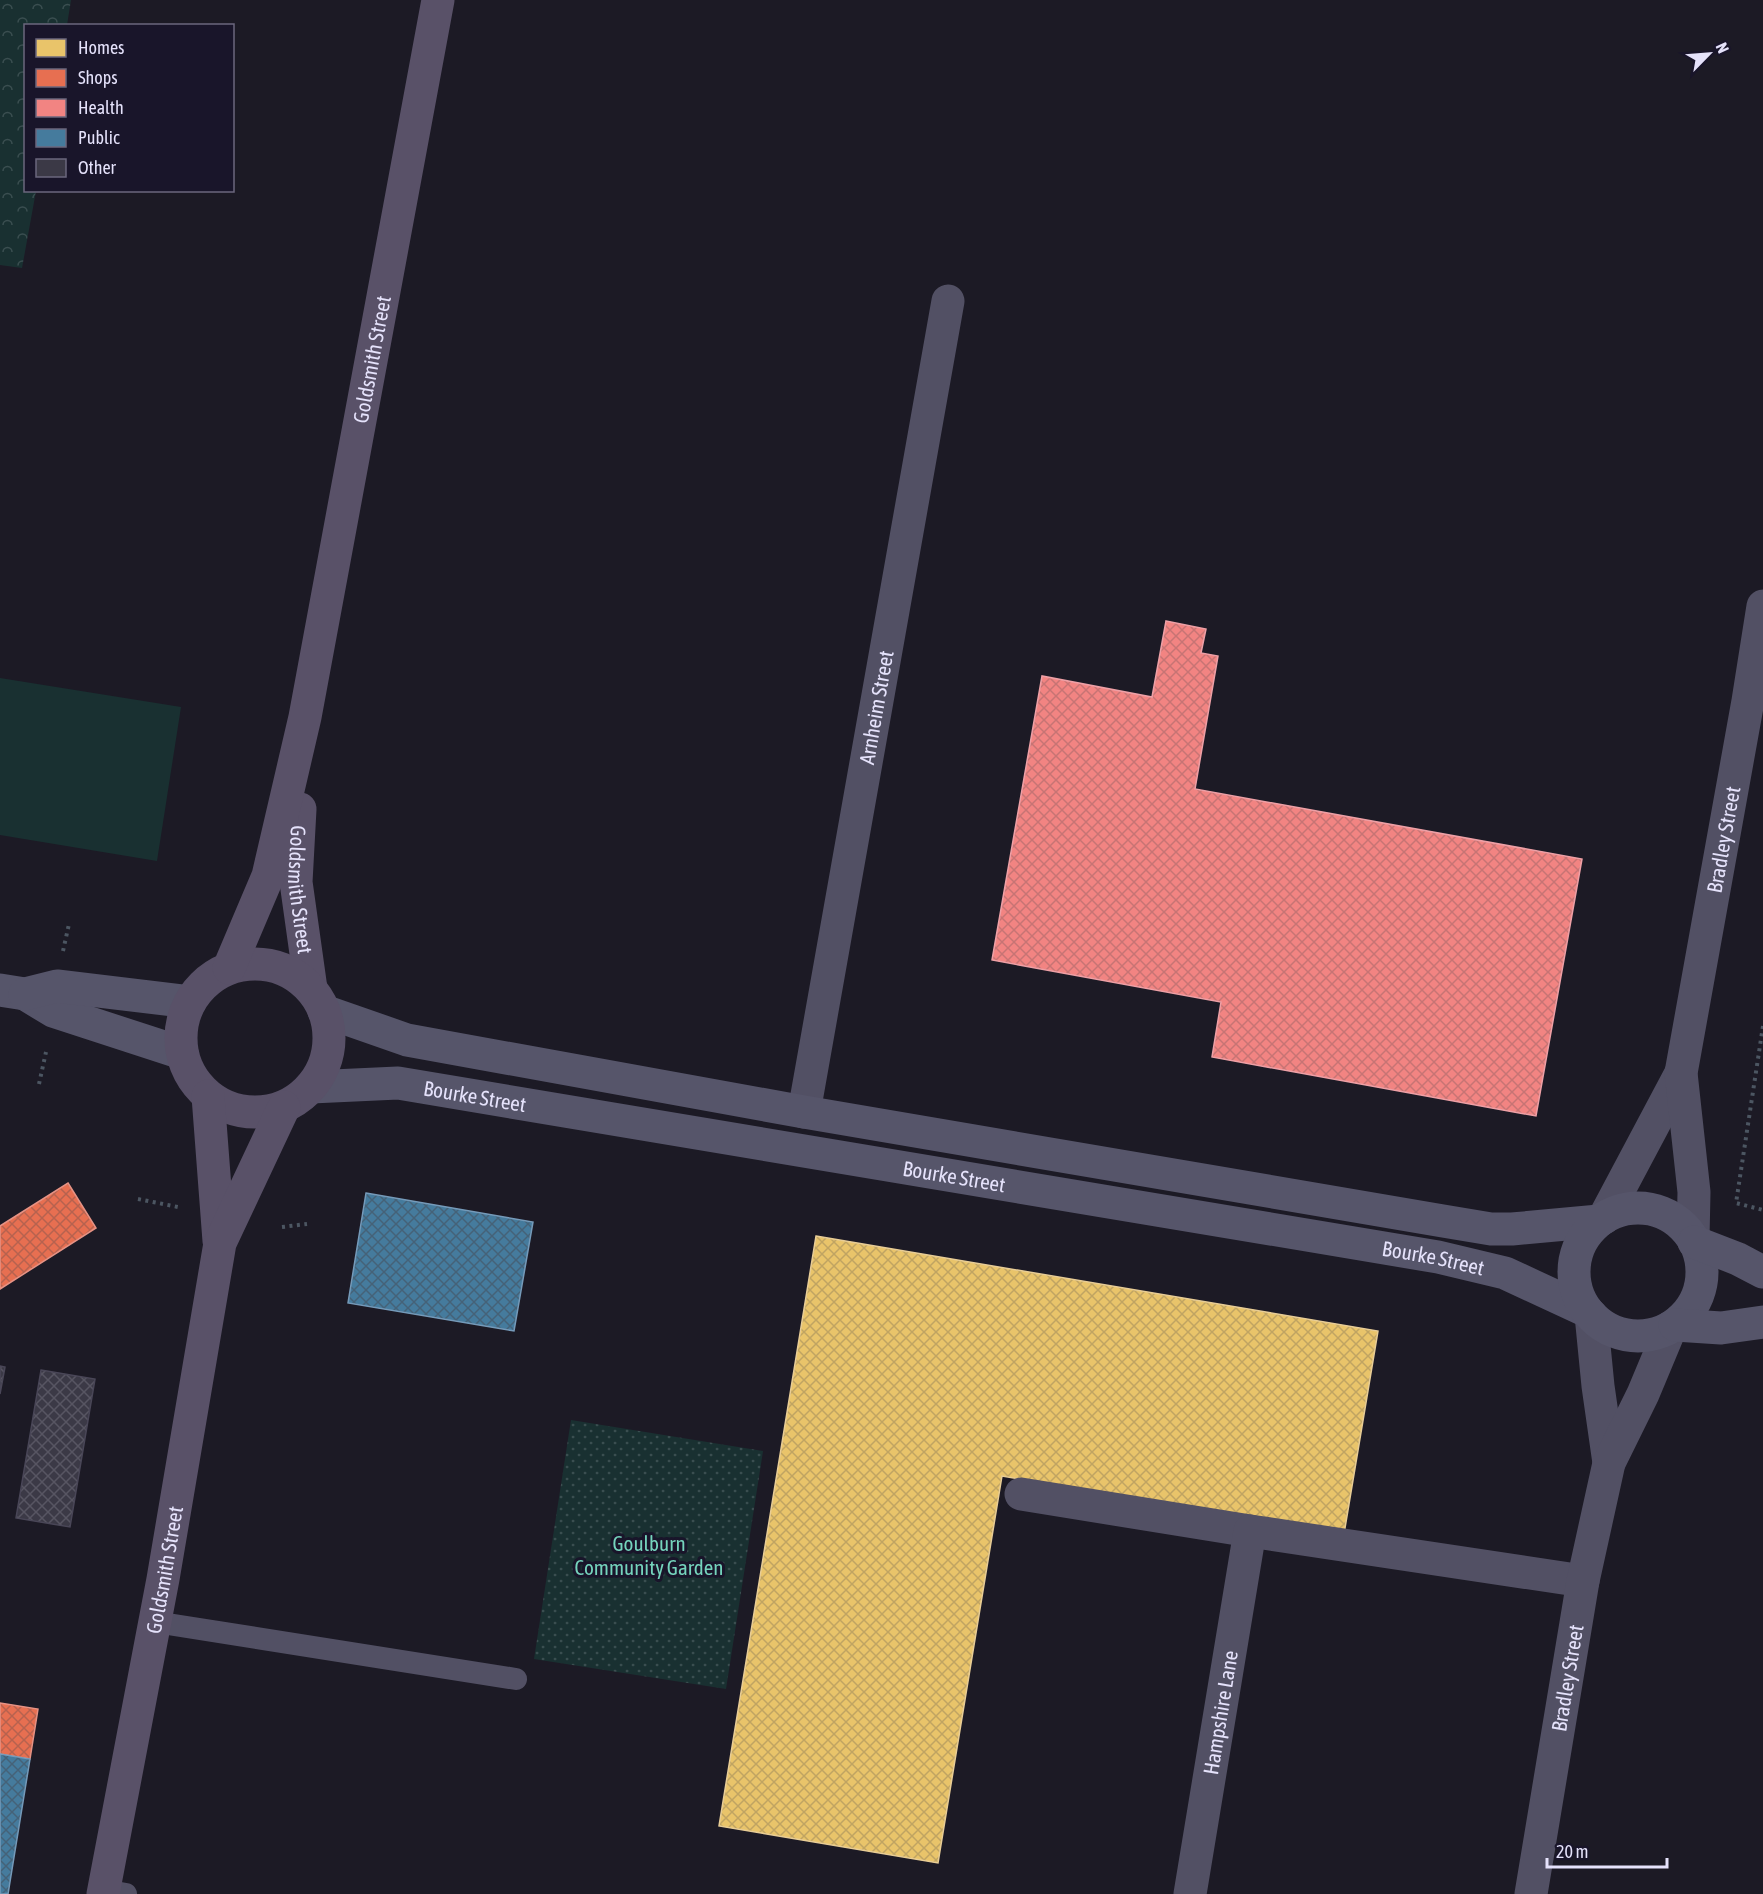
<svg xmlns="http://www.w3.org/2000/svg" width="1763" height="1894" font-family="'Asap Condensed',sans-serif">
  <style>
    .park { fill: url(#park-crowns) }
    .garden { fill: url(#garden-dots) }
    .pitch { fill: #193031 }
    .homes { fill: url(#homes-cross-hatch); stroke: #e8cd96; stroke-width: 1.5 }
    .shops { fill: url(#shops-cross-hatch); stroke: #e69284; stroke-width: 1.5 }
    .health { fill: url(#health-cross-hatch); stroke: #eea0a6; stroke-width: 1.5 }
    .public { fill: url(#public-cross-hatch); stroke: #759ab9; stroke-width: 1.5 }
    .building { fill: url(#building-cross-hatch); stroke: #494657; stroke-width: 1.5 }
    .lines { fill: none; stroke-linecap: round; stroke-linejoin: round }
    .path { stroke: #4c5662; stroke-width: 4; stroke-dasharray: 3 4.5; stroke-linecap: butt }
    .service { stroke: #525064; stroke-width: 22 }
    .minor { stroke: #525064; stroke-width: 33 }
    .secondary { stroke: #56556a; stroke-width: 33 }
    .primary { stroke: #595168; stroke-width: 33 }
    .labels { text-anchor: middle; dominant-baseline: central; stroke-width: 6; stroke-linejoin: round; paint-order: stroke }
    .street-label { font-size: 21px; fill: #e5e2fb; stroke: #19152a }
    .park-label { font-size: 21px; fill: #75d4bd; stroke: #19152a }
  </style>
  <defs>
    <pattern id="park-crowns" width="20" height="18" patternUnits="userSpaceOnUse" patternTransform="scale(1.5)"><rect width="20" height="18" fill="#193031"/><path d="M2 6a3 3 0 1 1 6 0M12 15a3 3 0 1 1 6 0" fill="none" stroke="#3a4e50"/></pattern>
    <pattern id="garden-dots" width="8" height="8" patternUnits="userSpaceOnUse" patternTransform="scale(1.5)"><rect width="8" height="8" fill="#193031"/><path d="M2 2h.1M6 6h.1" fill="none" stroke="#3a4e50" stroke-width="1.8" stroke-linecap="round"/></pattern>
    <pattern id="homes-cross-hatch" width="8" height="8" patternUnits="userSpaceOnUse" patternTransform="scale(1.5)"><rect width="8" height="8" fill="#e9c46a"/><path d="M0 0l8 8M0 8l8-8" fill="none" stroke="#c0a462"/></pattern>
    <pattern id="shops-cross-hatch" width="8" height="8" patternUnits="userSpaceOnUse" patternTransform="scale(1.5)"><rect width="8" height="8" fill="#e76f51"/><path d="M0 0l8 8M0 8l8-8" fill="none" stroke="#b6624f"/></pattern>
    <pattern id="health-cross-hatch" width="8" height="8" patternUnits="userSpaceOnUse" patternTransform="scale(1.5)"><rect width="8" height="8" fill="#f28482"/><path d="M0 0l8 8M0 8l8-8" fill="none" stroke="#c77474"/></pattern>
    <pattern id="public-cross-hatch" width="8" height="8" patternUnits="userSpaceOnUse" patternTransform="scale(1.5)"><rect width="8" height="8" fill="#457b9d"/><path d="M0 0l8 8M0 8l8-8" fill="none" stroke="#456278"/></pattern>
    <pattern id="building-cross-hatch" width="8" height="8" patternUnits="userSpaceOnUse" patternTransform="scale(1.5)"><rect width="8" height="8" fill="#3b3946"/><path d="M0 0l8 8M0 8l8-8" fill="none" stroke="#575562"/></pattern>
  </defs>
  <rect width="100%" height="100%" fill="#1c1a25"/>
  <path class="park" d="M0 0H71L67 25 26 26V190L36 191 22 268 0 265Z"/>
  <path class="garden" d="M571 1420 763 1451 726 1689 534 1659Z"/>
  <path class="pitch" d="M0 678 181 707 157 861 0 835Z"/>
  <path class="homes" d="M816 1236 1378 1331 1344 1534 1002 1476 938 1863 719 1826Z"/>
  <g class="shops">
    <path d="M68 1183 96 1228 0 1289V1226Z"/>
    <path d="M0 1703 38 1709 30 1759 0 1754Z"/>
  </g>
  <path class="health" d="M1166 621 1206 629 1201 653 1218 656 1195 789 1582 859 1536 1116 1212 1057 1221 1002 992 960 1042 676 1152 697Z"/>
  <g class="public">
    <path d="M366 1193 533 1222 514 1331 348 1303Z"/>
    <path d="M0 1754 30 1759 8 1894H0Z"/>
  </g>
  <g class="building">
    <path d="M0 1366 5 1367 0 1394Z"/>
    <path d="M41 1370 95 1379 70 1527 16 1518Z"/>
  </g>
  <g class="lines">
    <g class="path">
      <path d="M63 951 69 924"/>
      <path d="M1763 1026 1736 1203 1763 1210"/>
      <path d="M39 1084 46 1052"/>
      <path d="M138 1199 178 1207"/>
      <path d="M282 1227 307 1224"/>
    </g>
    <g class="service">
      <path d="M155 1622 516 1679"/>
      <path d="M104 1890 126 1894"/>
    </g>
    <g class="minor">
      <path id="s1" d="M804 1112 948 301"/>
      <path d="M1604 1218 1681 1073"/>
      <path id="s2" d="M1693 1239 1694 1192 1681 1073 1748 701 1763 606"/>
      <path d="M1591 1315 1598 1386 1609 1463"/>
      <path d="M1021 1494 1250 1531"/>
      <path id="s3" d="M1190 1894 1250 1531 1583 1581"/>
      <path id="s4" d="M1531 1894 1583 1581 1609 1463 1643 1394 1671 1327"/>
    </g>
    <g class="secondary">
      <path d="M0 990 25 994 53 1011 182 1053"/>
      <path d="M25 994 57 986 190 1002"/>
      <path d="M324 1011 407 1040 804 1112 1443 1221 1491 1229H1512L1599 1221"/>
      <path id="s5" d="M311 1087 398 1083 1438 1257 1505 1273 1587 1311"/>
      <circle cx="1638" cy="1272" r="64"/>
      <path d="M1694 1242 1738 1259 1763 1272"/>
      <path d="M1675 1325 1721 1328 1763 1322"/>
    </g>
    <g class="primary">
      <path id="s6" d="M300 809 296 882 311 989"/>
      <circle cx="255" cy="1038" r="74"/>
      <path id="s7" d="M229 968 268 876 305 717 438 0"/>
      <path d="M208 1096 219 1241"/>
      <path id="s8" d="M103 1894 163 1579 220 1243 284 1107"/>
    </g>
  </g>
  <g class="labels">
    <g class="street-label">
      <text stroke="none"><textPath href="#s7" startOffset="627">Goldsmith Street</textPath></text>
      <text stroke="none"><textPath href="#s1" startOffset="411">Arnheim Street</textPath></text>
      <text stroke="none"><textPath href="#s2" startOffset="404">Bradley Street</textPath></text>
      <text stroke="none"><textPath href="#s6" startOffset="81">Goldsmith Street</textPath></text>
      <text stroke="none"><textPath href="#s5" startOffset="165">Bourke Street</textPath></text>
      <text stroke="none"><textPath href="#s5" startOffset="651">Bourke Street</textPath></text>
      <text stroke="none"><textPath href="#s5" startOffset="1137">Bourke Street</textPath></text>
      <text stroke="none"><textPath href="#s8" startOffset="330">Goldsmith Street</textPath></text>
      <text stroke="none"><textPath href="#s4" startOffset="219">Bradley Street</textPath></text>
      <text stroke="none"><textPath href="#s3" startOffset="184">Hampshire Lane</textPath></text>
    </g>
    <g class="park-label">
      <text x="649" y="1543">Goulburn<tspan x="649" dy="24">Community Garden</tspan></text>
    </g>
  </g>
  <rect x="24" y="24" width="210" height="168" fill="#19152a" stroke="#6b677e" stroke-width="1.5"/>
  <rect x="36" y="39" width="30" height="18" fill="#e9c46a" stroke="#6b677e" stroke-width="1.5"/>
  <text x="78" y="54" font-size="18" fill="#e5e2fb">Homes</text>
  <rect x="36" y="69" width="30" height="18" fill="#e76f51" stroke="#6b677e" stroke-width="1.5"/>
  <text x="78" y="84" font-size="18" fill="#e5e2fb">Shops</text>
  <rect x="36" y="99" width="30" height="18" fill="#f28482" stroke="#6b677e" stroke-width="1.5"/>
  <text x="78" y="114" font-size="18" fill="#e5e2fb">Health</text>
  <rect x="36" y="129" width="30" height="18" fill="#457b9d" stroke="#6b677e" stroke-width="1.5"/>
  <text x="78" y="144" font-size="18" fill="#e5e2fb">Public</text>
  <rect x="36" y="159" width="30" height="18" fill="#3b3946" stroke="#6b677e" stroke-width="1.5"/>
  <text x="78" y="174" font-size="18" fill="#e5e2fb">Other</text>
  <g transform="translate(1709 54) rotate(65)" stroke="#19152a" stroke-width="4.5" paint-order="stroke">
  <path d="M0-4.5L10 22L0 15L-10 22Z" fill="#e5e2fb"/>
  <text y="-9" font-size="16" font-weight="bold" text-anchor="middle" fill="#e5e2fb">N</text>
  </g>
  <path d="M1547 1858v9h120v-9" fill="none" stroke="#e5e2fb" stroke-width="3"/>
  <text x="1556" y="1858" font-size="18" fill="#e5e2fb" stroke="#19152a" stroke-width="4.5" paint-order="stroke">20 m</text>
</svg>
